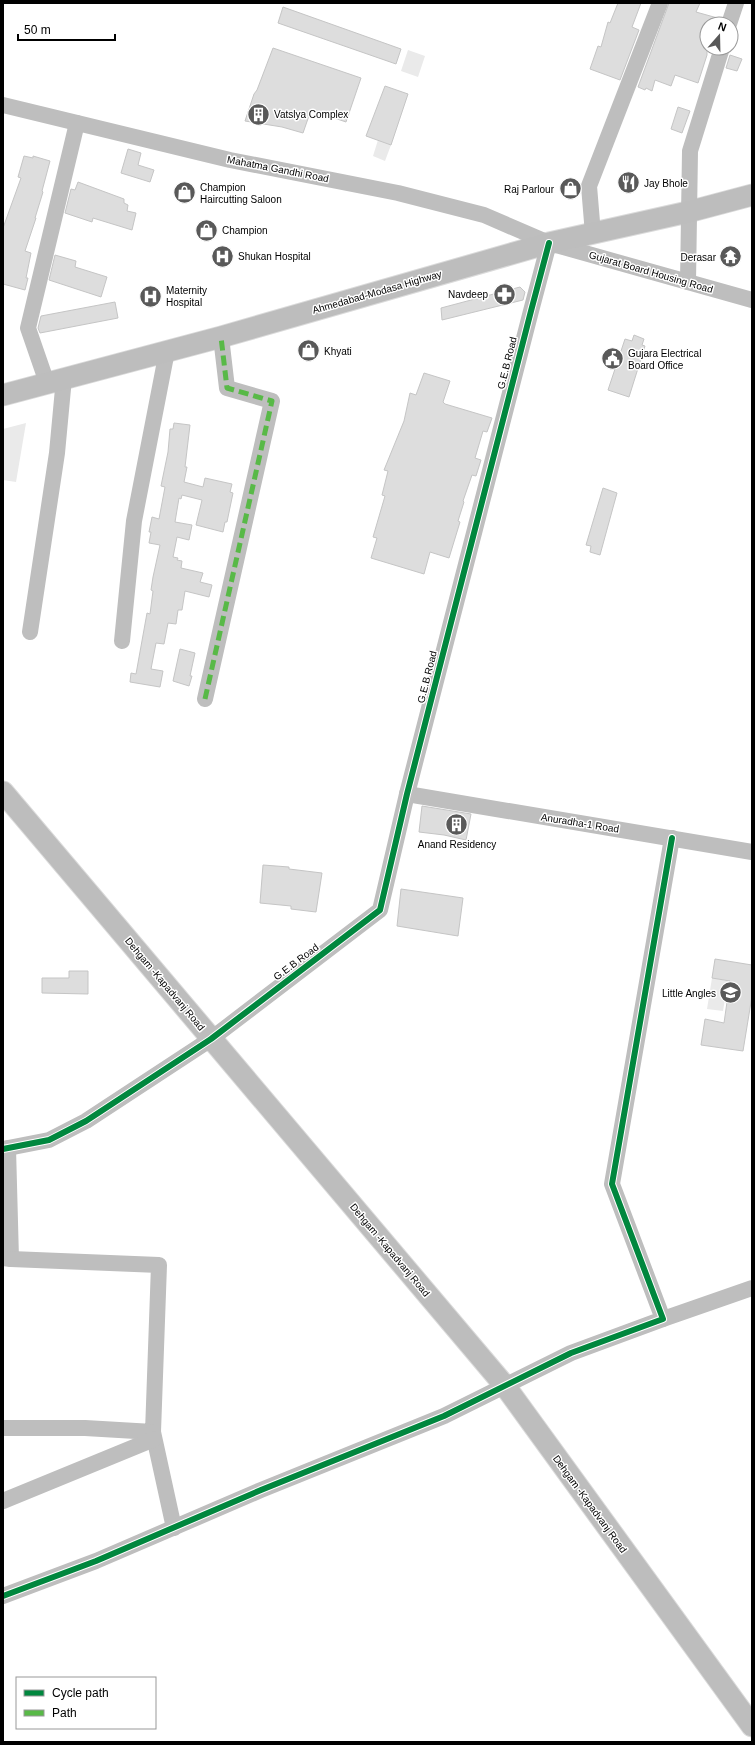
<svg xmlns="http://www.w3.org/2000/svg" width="755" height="1745" font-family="Helvetica,sans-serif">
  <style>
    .green { fill: #eaeaea }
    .building { fill: #ddd; stroke: #c5c5c5 }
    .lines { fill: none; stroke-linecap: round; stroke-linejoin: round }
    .major-casing { stroke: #dbdbdb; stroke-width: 23 }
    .minor { stroke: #bebebe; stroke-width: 16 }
    .major { stroke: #bdbdbd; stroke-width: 21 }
    .quiet { stroke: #58b947; stroke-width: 5; stroke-dasharray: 10 5; stroke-linecap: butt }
    .cycleway-casing { stroke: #fff; stroke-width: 8 }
    .cycleway { stroke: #00873e; stroke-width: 6 }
    .labels { text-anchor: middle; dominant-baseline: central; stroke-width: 3; stroke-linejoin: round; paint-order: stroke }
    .poi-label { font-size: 10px; fill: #000; stroke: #fff; text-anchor: start }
    .street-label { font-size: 10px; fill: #000; stroke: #fff }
  </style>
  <rect width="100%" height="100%" fill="#fff"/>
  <g class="green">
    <path d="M408 50 425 56 418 77 401 71Z"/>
    <path d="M378 140 391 145 385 161 373 156Z"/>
    <path d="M26 423 16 482 3 480V429Z"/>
    <path d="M712 978 728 981 723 1011 707 1009Z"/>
  </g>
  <g class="building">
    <path d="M618 3H641L632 27 639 30 620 80 590 69 598 46 601 47 608 22 610 23Z"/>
    <path d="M669 3H700L696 12 721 19 720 24H707V55L698 83 675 75 671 86 655 80 652 91 646 88 645 90 638 87Z"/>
    <path d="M283 7 401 49 396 64 278 23Z"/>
    <path d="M273 48 361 78 346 122 311 110 303 133 282 127 245 121 254 94 257 90Z"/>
    <path d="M730 55 742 59 737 71 726 68Z"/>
    <path d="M385 86 408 94 391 145 366 136Z"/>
    <path d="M678 107 690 111 682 133 671 129Z"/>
    <path d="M128 149 141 153 138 165 154 170 150 182 121 173Z"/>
    <path d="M24 156 33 158V156L50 161 42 191 43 192 35 218H36L25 251 31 253 26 278H28L25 290 3 284V228L21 178 18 177Z"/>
    <path d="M78 182 124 199V203L128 205 127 211 136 213 132 230 93 218 92 222 65 213 71 189 75 190Z"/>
    <path d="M55 255 76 261 75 267 107 277 101 297 49 280Z"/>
    <path d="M520 287 525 292 523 300 442 320 441 308Z"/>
    <path d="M115 302 118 318 40 333 38 328 41 316Z"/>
    <path d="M634 335 644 339 642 345 645 346 629 397 608 390 625 339 632 341Z"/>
    <path d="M424 373 450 381 443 402 445 404 492 418 487 432 483 431 475 458 481 460 476 476 472 475 463 501 464 502 458 521 460 522 449 558 430 552 424 574 371 558 377 538 373 537 385 496 382 495 388 471 384 470 404 421 410 393 416 395Z"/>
    <path d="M174 423 190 425 185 467H187L184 482 203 487 205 478 232 484 230 492 233 493 227 522H225L223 532 196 525 202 500 182 495 181 499 179 498 175 522 192 525 189 540 177 537 173 557 178 558 177 560 182 561 181 568 203 573 200 582 212 585 209 597 185 591 182 610H178L176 624 168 623 164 644 156 643 151 669 163 671 160 687 130 682 131 673 136 674 147 613 150 614 153 591 151 590 153 577 160 545 149 543 151 532H149L152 517 159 519 165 487 161 486 168 452 170 429H173Z"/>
    <path d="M603 488 617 493 600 555 590 552 591 546 586 545Z"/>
    <path d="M180 649 195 653 190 676H192L189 686 173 681Z"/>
    <path d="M422 806 471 814 466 840 444 835 419 832Z"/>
    <path d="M263 865 289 867V869L322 873 316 912 291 909V906L260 903Z"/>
    <path d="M401 889 463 898 458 936 397 926Z"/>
    <path d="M715 959 752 965V996L743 1051 701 1045 705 1019 724 1023 730 981 712 978Z"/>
    <path d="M69 971H88V994L42 993V978H69Z"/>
  </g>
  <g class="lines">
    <defs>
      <g id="major">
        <path d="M3 395 221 337 549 243 688 212 752 195"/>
        <path d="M3 792 505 1386 752 1726"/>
      </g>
    </defs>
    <use href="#major" class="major-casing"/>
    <g class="minor">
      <path d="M729 24 736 3"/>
      <path d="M3 105 230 160 398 193 484 215 549 243 752 300"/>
      <path d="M593 234 589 186 660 3"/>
      <path d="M688 282 690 151 722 48"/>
      <path d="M47 383 28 328 77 123"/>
      <path d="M30 632 57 453 64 378"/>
      <path d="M122 641 134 521 167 351"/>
      <path d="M205 699 272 401 227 388 221 337"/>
      <path d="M407 794 752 852"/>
      <path d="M3 1149 49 1140 86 1121 211 1039 380 910 407 794 531 311 549 243"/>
      <path d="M3 1258 11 1259 8 1148"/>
      <path d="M663 1319 752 1288"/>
      <path d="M3 1428H85L153 1432 159 1265 11 1259"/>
      <path d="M153 1432 174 1528"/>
      <path d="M3 1501 154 1439"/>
      <path d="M3 1596 96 1561 261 1490 444 1416 571 1353 663 1319 612 1184 672 838"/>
    </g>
    <use href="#major" class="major"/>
    <path class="quiet" d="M205 699 272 401 227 388 221 337"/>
    <defs>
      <g id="cycleway">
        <path d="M3 1149 49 1140 86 1121 211 1039 380 910 407 794 531 311 549 243"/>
        <path d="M3 1596 96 1561 261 1490 444 1416 571 1353 663 1319 612 1184 672 838"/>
      </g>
    </defs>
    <use href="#cycleway" class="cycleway-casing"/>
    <use href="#cycleway" class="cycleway"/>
  </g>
  <defs>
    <symbol id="building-disc" viewBox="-11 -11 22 22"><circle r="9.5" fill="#595959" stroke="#fff"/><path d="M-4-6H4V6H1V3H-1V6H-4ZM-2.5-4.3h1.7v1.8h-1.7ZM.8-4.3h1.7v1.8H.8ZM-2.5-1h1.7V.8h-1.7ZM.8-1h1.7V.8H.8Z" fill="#fff"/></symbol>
    <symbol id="restaurant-disc" viewBox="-11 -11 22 22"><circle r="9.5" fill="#595959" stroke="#fff"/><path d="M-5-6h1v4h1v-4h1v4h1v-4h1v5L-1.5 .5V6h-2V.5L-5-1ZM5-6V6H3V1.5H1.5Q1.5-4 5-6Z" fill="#fff"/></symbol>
    <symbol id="shop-disc" viewBox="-11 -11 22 22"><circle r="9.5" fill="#595959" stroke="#fff"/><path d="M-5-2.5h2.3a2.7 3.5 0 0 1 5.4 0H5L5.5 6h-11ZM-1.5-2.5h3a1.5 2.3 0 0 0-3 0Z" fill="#fff"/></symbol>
    <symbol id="hospital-disc" viewBox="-11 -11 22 22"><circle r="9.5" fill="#595959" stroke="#fff"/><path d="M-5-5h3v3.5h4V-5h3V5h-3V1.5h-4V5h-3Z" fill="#fff"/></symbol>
    <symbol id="temple-disc" viewBox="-11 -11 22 22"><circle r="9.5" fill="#595959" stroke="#fff"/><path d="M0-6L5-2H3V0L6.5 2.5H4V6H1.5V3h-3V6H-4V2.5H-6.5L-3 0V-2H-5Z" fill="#fff"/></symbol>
    <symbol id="pharmacy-disc" viewBox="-11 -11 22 22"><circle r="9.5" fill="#595959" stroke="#fff"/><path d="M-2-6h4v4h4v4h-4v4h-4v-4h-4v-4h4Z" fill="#fff"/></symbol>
    <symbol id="civic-disc" viewBox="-11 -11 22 22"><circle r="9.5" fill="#595959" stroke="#fff"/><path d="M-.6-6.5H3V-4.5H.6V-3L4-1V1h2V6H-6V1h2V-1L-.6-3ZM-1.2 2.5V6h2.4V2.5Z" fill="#fff"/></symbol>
    <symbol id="school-disc" viewBox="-11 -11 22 22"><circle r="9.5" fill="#595959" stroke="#fff"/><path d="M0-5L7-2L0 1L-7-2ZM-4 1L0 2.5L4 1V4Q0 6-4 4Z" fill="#fff"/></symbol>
  </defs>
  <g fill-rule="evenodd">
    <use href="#building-disc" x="246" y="102" width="25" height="25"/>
    <use href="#restaurant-disc" x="616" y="170" width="25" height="25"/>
    <use href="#shop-disc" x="558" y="176" width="25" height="25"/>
    <use href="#shop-disc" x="172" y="180" width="25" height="25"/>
    <use href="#shop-disc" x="194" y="218" width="25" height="25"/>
    <use href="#hospital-disc" x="210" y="244" width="25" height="25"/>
    <use href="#temple-disc" x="718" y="244" width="25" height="25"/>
    <use href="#pharmacy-disc" x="492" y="282" width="25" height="25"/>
    <use href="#hospital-disc" x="138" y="284" width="25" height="25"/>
    <use href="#shop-disc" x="296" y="338" width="25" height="25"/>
    <use href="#civic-disc" x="600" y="346" width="25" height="25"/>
    <use href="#building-disc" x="444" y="812" width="25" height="25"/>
    <use href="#school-disc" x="718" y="980" width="25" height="25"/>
  </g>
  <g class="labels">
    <g class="poi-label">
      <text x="274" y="114">Vatslya Complex</text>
      <text x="644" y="183">Jay Bhole</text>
      <text x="200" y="187">Champion<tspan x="200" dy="12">Haircutting Saloon</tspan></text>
      <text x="554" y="189" text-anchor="end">Raj Parlour</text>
      <text x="222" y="230">Champion</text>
      <text x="238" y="256">Shukan Hospital</text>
      <text x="716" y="257" text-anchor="end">Derasar</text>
      <text x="166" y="290">Maternity<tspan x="166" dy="12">Hospital</tspan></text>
      <text x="488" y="294" text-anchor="end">Navdeep</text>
      <text x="324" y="351">Khyati</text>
      <text x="628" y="353">Gujara Electrical<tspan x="628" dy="12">Board Office</tspan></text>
      <text x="457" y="844" text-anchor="middle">Anand Residency</text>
      <text x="716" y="993" text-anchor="end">Little Angles</text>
    </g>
    <g class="street-label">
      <text transform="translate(278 169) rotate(11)">Mahatma Gandhi Road</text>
      <text transform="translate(651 272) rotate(16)">Gujarat Board Housing Road</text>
      <text transform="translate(377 292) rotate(-16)">Ahmedabad-Modasa Highway</text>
      <text transform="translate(507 363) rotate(-76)">G.E.B Road</text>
      <text transform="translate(427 677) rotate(-76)">G.E.B Road</text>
      <text transform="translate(580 823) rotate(9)">Anuradha-1 Road</text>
      <text transform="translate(296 962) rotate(-37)">G.E.B Road</text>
      <text transform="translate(165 984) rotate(50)">Dehgam -Kapadvanj Road</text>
      <text transform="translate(390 1250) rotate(50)">Dehgam -Kapadvanj Road</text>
      <text transform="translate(590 1504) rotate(54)">Dehgam -Kapadvanj Road</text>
    </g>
  </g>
  <rect width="755" height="1745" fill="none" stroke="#000000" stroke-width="8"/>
  <rect x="16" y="1677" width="140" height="52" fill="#ffffff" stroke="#999999"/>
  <rect x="24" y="1690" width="20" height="6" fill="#00873e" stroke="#999999"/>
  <text x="52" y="1697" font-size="12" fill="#000000">Cycle path</text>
  <rect x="24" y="1710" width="20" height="6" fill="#58b947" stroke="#999999"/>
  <text x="52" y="1717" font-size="12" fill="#000000">Path</text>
  <g transform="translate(719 36) rotate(20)"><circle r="19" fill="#ffffff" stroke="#999999"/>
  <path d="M0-3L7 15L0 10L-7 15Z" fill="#595959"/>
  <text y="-6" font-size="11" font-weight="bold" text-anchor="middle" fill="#000000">N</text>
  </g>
  <path d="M18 34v6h97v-6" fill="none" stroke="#000000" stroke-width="2"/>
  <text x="24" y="34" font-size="12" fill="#000000" stroke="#ffffff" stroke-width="3" paint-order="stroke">50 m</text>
</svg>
